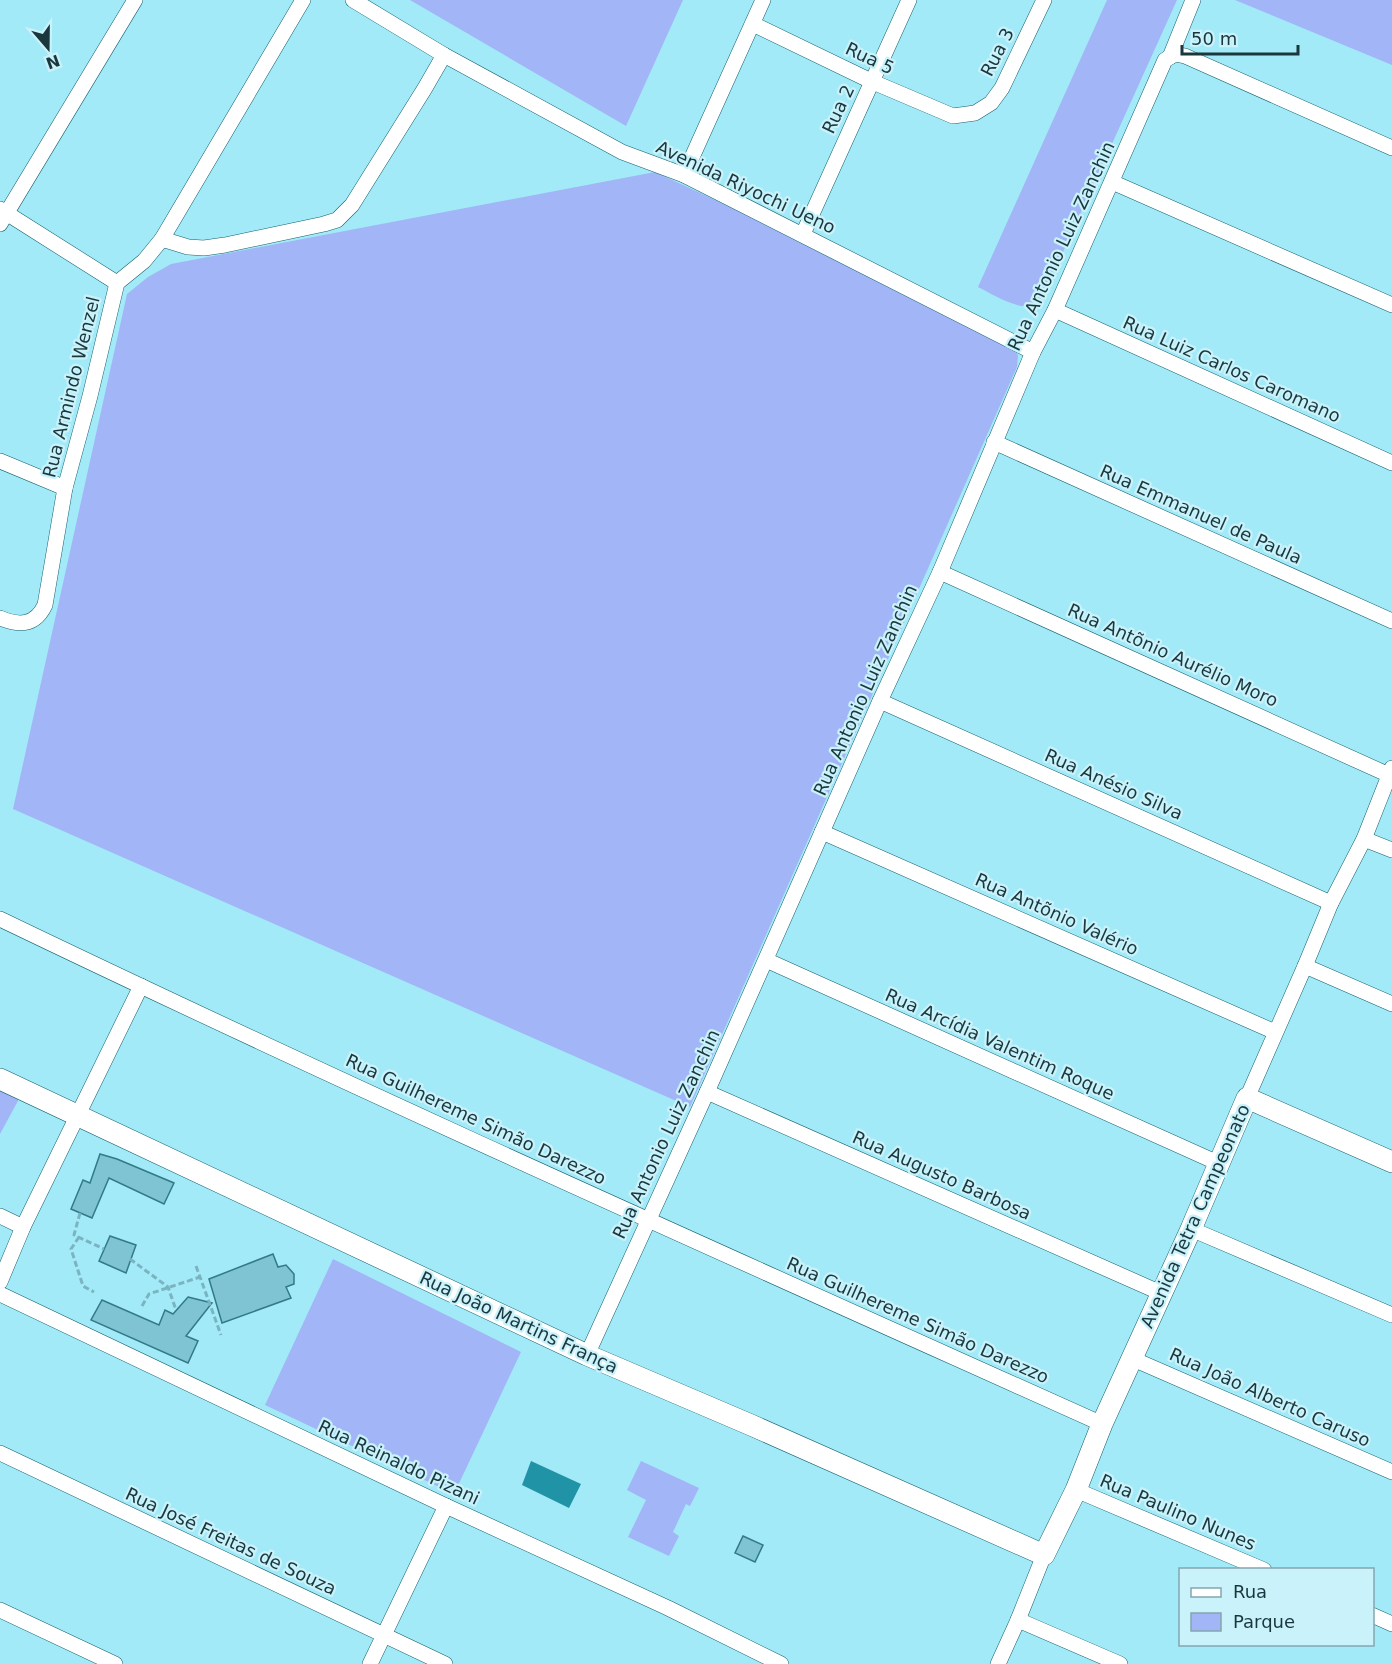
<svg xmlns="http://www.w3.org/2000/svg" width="1392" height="1664" font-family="'DejaVu Sans',sans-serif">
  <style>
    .green { fill: #a2b5f7 }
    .water { fill: #2193a6 }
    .building { fill: #7ec4d2; stroke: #337987; stroke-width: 1.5 }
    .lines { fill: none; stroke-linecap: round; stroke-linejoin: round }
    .street-casing { stroke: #13616e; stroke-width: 16 }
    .secondary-casing { stroke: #13616e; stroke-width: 22 }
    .path { stroke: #7ab4c0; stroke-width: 3; stroke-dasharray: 6 3; stroke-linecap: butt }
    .street { stroke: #fff; stroke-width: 15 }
    .secondary { stroke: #fff; stroke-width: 21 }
    .labels { text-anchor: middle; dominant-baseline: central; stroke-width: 4.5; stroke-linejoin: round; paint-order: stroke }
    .street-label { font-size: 18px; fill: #1a373d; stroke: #c9f2fa }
  </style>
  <rect width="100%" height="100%" fill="#a3eaf8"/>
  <g class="green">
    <path d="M410 0H683L626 126Z"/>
    <path d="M1107 0H1177L1045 292C1043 296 1040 301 1036 304 1022 313 992 294 978 287Z"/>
    <path d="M1235 0H1392V65Z"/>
    <path d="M655 172 808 243 1014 343 1018 356 1017 367 690 1107 13 809 127 294 148 277 171 264Z"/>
    <path d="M0 1089 19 1099 0 1134Z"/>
    <path d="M333 1259 521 1352 454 1494 265 1405Z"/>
    <path d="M641 1461 699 1488 690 1506 686 1504 673 1532 679 1536 669 1556 628 1537 646 1500 627 1490Z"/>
  </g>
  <path class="water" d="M531 1461 581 1484 569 1508 522 1485Z"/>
  <g class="building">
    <path d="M100 1154 117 1159 174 1183 164 1204 109 1178 92 1218 71 1209 83 1180 90 1183Z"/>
    <path d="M110 1236 136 1245 126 1273 99 1261Z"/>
    <path d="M273 1254 278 1267 286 1265 294 1274V1284L286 1287 291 1298 222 1323 209 1279Z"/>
    <path d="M188 1297 212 1303 186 1336 198 1341 188 1363 91 1320 102 1300 159 1325 165 1310 173 1314Z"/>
    <path d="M743 1536 763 1545 755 1562 735 1553Z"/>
  </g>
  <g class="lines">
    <defs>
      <g id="street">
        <path d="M353 0 444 55 622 152 684 175 1033 352"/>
        <path d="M753 24 873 82 953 116 975 113 991 103 1002 88 1044 0"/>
        <path d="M1170 57 1193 0"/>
        <path d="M684 175 763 0"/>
        <path d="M1112 182 1392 305"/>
        <path d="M0 209 117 283"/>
        <path d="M0 224 135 0"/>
        <path d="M803 234 909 0"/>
        <path d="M162 239 188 247 204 248 225 245 324 224 337 220 352 205 425 88 444 55"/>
        <path d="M1055 310 1392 463"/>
        <path d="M994 442 1392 621"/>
        <path d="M0 461 65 488"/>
        <path d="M940 572 1389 775"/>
        <path d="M0 618C19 626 35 626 45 605L65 488 90 396 117 283 144 261 162 239 303 0"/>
        <path d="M880 701 1331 903"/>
        <path d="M822 832 1275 1032"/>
        <path d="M1364 839 1392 850"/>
        <path d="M0 919C364 1094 733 1258 1102 1424"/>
        <path d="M766 960 1218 1163"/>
        <path d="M1305 966 1392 1004"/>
        <path d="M707 1092 1161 1293"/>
        <path d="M1247 1098 1305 966 1331 903 1364 839 1392 768"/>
        <path d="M0 1216 23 1227"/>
        <path d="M1191 1229 1392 1315"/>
        <path d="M0 1282 23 1227 141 986"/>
        <path d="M0 1294 446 1506 668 1608 781 1664"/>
        <path d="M587 1355 707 1092 880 701 940 572 1033 352 1055 310 1165 60 1175 54 1185 56 1392 148"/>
        <path d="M1133 1359 1392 1472"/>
        <path d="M0 1453 445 1664"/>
        <path d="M1076 1490 1264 1570"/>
        <path d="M0 1610 115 1664"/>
        <path d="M1372 1615 1392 1624"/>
        <path d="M1018 1620 1120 1664"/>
        <path d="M370 1664 446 1506"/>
        <path d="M998 1664 1018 1620 1044 1555"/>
      </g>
      <path id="secondary" d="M0 1079 587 1355 751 1425 1044 1555 1076 1490 1102 1424 1191 1229 1247 1098 1392 1162"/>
    </defs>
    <use href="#street" class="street-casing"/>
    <use href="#secondary" class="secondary-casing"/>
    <g class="path">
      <path d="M80 1213 74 1235 104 1249"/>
      <path d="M79 1237 71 1249 83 1286 94 1292"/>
      <path d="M130 1259 168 1287 176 1310"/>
      <path d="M196 1266 221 1335"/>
      <path d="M142 1306 149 1294 200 1277"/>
    </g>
    <use href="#street" class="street"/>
    <use href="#secondary" class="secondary"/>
  </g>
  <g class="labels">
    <g class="street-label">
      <text transform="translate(997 52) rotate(-63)">Rua 3</text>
      <text transform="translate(870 58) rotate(25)">Rua 5</text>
      <text transform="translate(838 109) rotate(-65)">Rua 2</text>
      <text transform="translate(746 187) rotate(25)">Avenida Riyochi Ueno</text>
      <text transform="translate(1061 246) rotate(-65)">Rua Antonio Luiz Zanchin</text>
      <text transform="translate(1232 369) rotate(24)">Rua Luiz Carlos Caromano</text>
      <text transform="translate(71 387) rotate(-76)">Rua Armindo Wenzel</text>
      <text transform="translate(1201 514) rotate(24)">Rua Emmanuel de Paula</text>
      <text transform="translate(1173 655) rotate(24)">Rua Antõnio Aurélio Moro</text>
      <text transform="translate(865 690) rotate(-66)">Rua Antonio Luiz Zanchin</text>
      <text transform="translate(1114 784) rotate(24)">Rua Anésio Silva</text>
      <text transform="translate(1057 914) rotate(24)">Rua Antõnio Valério</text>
      <text transform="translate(1000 1044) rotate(24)">Rua Arcídia Valentim Roque</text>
      <text transform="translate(476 1119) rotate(25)">Rua Guilhereme Simão Darezzo</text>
      <text transform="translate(666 1134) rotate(-65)">Rua Antonio Luiz Zanchin</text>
      <text transform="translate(942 1175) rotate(24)">Rua Augusto Barbosa</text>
      <text transform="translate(1195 1216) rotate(-66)">Avenida Tetra Campeonato</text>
      <text transform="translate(918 1320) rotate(24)">Rua Guilhereme Simão Darezzo</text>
      <text transform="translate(519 1322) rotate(25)">Rua João Martins França</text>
      <text transform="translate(1270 1397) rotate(24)">Rua João Alberto Caruso</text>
      <text transform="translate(399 1462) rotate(25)">Rua Reinaldo Pizani</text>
      <text transform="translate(1178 1512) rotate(23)">Rua Paulino Nunes</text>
      <text transform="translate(231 1541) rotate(25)">Rua José Freitas de Souza</text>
    </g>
  </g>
  <rect x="1179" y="1568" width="195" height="78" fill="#c9f2fa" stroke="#83a7ae" stroke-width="1.5"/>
  <rect x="1191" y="1588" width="30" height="9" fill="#ffffff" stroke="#83a7ae" stroke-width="1.5"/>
  <text x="1233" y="1598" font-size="18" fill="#1a373d">Rua</text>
  <rect x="1191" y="1613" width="30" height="18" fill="#a2b5f7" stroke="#83a7ae" stroke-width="1.5"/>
  <text x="1233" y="1628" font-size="18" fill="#1a373d">Parque</text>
  <g transform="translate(48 48) rotate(160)" stroke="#c9f2fa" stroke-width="4.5" paint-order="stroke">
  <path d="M0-4.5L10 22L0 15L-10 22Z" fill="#1a373d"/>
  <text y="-9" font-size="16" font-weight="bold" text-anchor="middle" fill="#1a373d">N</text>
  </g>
  <path d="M1182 45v9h116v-9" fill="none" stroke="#1a373d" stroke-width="3"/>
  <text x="1191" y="45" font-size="18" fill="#1a373d" stroke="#c9f2fa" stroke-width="4.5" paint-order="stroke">50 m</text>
</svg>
